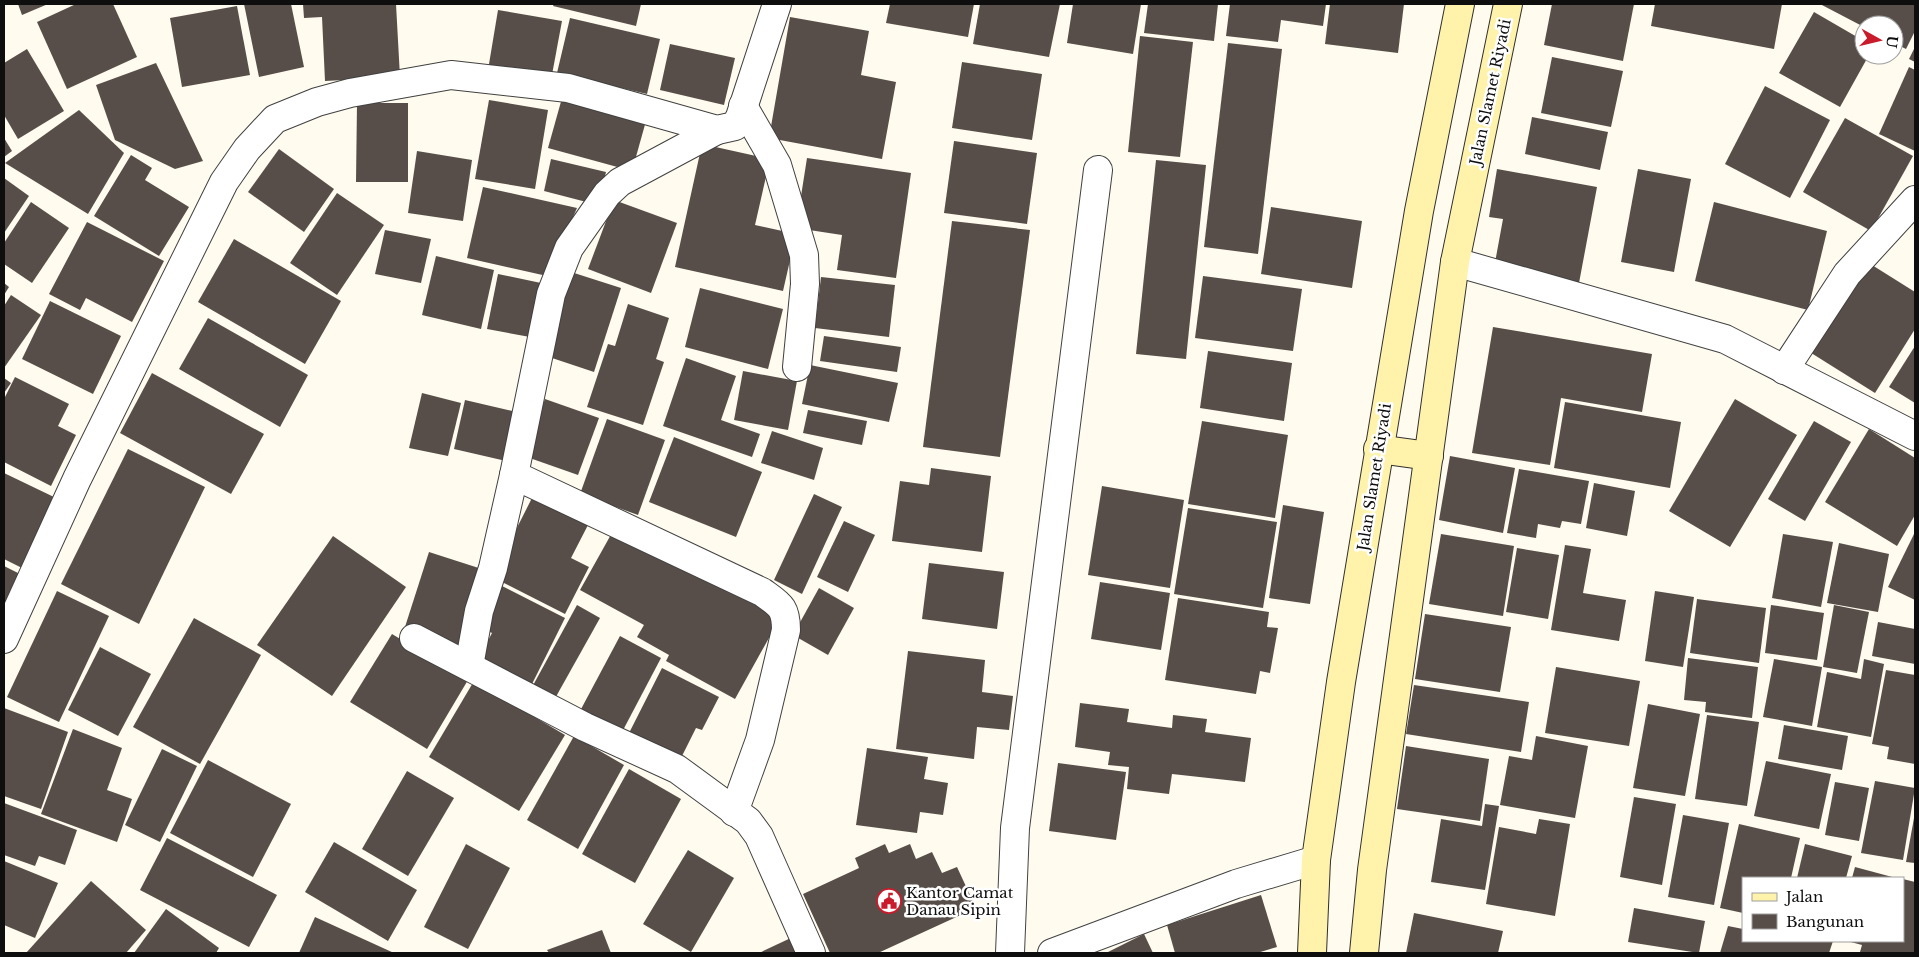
<svg xmlns="http://www.w3.org/2000/svg" width="1919" height="957" font-family="'Libre Baskerville',serif">
  <style>
    .building { fill: #584e49 }
    .lines { fill: none; stroke-linecap: round; stroke-linejoin: round }
    .street-casing { stroke: #414141; stroke-width: 30 }
    .secondary-casing { stroke: #303030; stroke-width: 30 }
    .street { stroke: #fff; stroke-width: 28 }
    .secondary { stroke: #fff2aa; stroke-width: 28 }
    .labels { text-anchor: middle; dominant-baseline: central; stroke-width: 5; stroke-linejoin: round; paint-order: stroke }
    .street-label { font-size: 15px; fill: #0e0e0e; stroke: #fff }
    .poi-label { font-size: 15px; fill: #0e0e0e; stroke: #fff; text-anchor: start }
  </style>
  <rect width="100%" height="100%" fill="#fffbef"/>
  <g class="building">
    <path d="M18 4H48L22 15Z"/>
    <path d="M76 4H113L137 57 67 89 37 22Z"/>
    <path d="M244 4H291L304 67 259 77Z"/>
    <path d="M303 4H396L400 77 325 81 322 17 304 18Z"/>
    <path d="M554 4H641L636 26 553 6Z"/>
    <path d="M890 4H974L968 37 886 23Z"/>
    <path d="M980 4H1060L1049 57 973 44Z"/>
    <path d="M1073 4H1141L1133 54 1067 43Z"/>
    <path d="M1148 4H1218L1214 41 1144 33Z"/>
    <path d="M1230 4H1326L1323 26 1281 20 1278 42 1226 36Z"/>
    <path d="M1330 4H1404L1398 53 1325 44Z"/>
    <path d="M1552 4H1634L1623 61 1544 45Z"/>
    <path d="M1655 4H1782L1774 49 1651 26Z"/>
    <path d="M1820 4H1915V31L1906 49 1894 43V25H1864V27Z"/>
    <path d="M237 6 250 75 182 87 170 18Z"/>
    <path d="M498 10 562 21 551 80 488 70Z"/>
    <path d="M1814 12 1864 41V55H1869L1840 107 1779 73Z"/>
    <path d="M790 17 869 31 861 75 896 82 882 159 769 138Z"/>
    <path d="M570 18 660 39 647 94 557 73Z"/>
    <path d="M1140 36 1193 42 1180 157 1128 152Z"/>
    <path d="M1228 43 1282 49 1258 254 1204 247Z"/>
    <path d="M670 44 735 58 724 105 660 90Z"/>
    <path d="M1915 47V62L1909 59Z"/>
    <path d="M27 49 64 111 18 139 4 115V63Z"/>
    <path d="M1552 57 1623 71 1611 127 1541 113Z"/>
    <path d="M962 62 1042 74 1032 140 952 128Z"/>
    <path d="M156 63 203 161 175 169 115 140 96 85Z"/>
    <path d="M1909 67 1915 70V151L1879 134Z"/>
    <path d="M1765 86 1830 120 1790 198 1725 164Z"/>
    <path d="M562 98 646 121 632 171 548 148Z"/>
    <path d="M489 100 548 110 535 189 475 179Z"/>
    <path d="M357 103H408V182H356Z"/>
    <path d="M79 110 124 153 88 214 5 163Z"/>
    <path d="M1532 117 1608 132 1600 170 1525 154Z"/>
    <path d="M1845 118 1913 156 1871 231 1803 192Z"/>
    <path d="M4 138 12 151 4 157Z"/>
    <path d="M954 141 1037 153 1027 224 944 213Z"/>
    <path d="M702 144 770 159 755 225 796 234 783 291 675 267Z"/>
    <path d="M279 149 334 189 304 232 248 192Z"/>
    <path d="M417 151 472 160 463 221 408 213Z"/>
    <path d="M131 155 152 168 145 180 189 207 159 256 94 216Z"/>
    <path d="M807 158 911 173 896 278 837 270 842 235 796 228Z"/>
    <path d="M551 159 606 172 598 205 544 191Z"/>
    <path d="M1156 160 1206 165 1186 359 1136 354Z"/>
    <path d="M1497 169 1597 187 1579 283 1494 268 1503 219 1489 217Z"/>
    <path d="M1638 169 1691 179 1674 272 1621 262Z"/>
    <path d="M4 178 29 196 4 233Z"/>
    <path d="M483 187 577 208 547 276 467 258Z"/>
    <path d="M337 193 384 225 337 295 290 263Z"/>
    <path d="M614 200 677 223 651 293 588 269Z"/>
    <path d="M31 202 69 228 32 283 4 264V243Z"/>
    <path d="M1714 202 1827 231 1808 310 1695 281Z"/>
    <path d="M1271 207 1362 221 1352 288 1261 274Z"/>
    <path d="M952 221 1030 230 1000 457 923 447Z"/>
    <path d="M87 222 164 261 132 322 86 298 80 310 49 294Z"/>
    <path d="M385 230 431 239 421 283 375 274Z"/>
    <path d="M234 239 341 301 305 364 198 302Z"/>
    <path d="M436 256 494 270 481 329 422 315Z"/>
    <path d="M1864 260 1915 292V329L1875 393 1808 351Z"/>
    <path d="M571 272 621 288 594 372 543 355Z"/>
    <path d="M498 274 541 283 530 337 487 329Z"/>
    <path d="M1203 276 1302 289 1293 351 1195 338Z"/>
    <path d="M821 277 895 285 889 337 815 328Z"/>
    <path d="M4 283 9 287 4 295Z"/>
    <path d="M700 288 783 309 768 369 685 347Z"/>
    <path d="M11 295 41 315 4 368V306Z"/>
    <path d="M50 301 121 336 93 394 22 359Z"/>
    <path d="M628 304 669 318 656 359 664 362 643 425 587 407 608 344 615 346Z"/>
    <path d="M208 318 308 375 280 427 179 369Z"/>
    <path d="M1493 327 1652 354 1642 412 1561 398 1550 465 1472 453Z"/>
    <path d="M824 336 901 347 897 372 820 361Z"/>
    <path d="M1915 346V403L1889 387Z"/>
    <path d="M1208 351 1292 363 1284 421 1200 408Z"/>
    <path d="M686 358 736 376 721 420 760 434 752 457 663 426Z"/>
    <path d="M810 365 898 383 889 422 802 404Z"/>
    <path d="M743 371 797 381 788 430 734 420Z"/>
    <path d="M152 373 264 434 231 494 120 433Z"/>
    <path d="M15 377 69 404 58 426 76 435 51 486 4 462V399Z"/>
    <path d="M4 378 11 383 4 393Z"/>
    <path d="M422 393 461 403 448 456 409 448Z"/>
    <path d="M545 399 599 418 578 475 524 456Z"/>
    <path d="M1735 399 1797 435 1730 547 1669 511Z"/>
    <path d="M465 400 517 412 506 461 454 449Z"/>
    <path d="M1565 402 1681 422 1670 488 1554 468Z"/>
    <path d="M808 410 867 421 862 445 803 433Z"/>
    <path d="M607 419 665 440 638 515 580 494Z"/>
    <path d="M1202 421 1288 435 1275 518 1188 504Z"/>
    <path d="M1814 421 1851 442 1805 521 1768 499Z"/>
    <path d="M1869 429 1915 458V515L1897 546 1825 502Z"/>
    <path d="M772 431 823 448 814 480 761 463Z"/>
    <path d="M674 437 762 472 736 537 649 502Z"/>
    <path d="M128 449 205 487 139 624 61 584Z"/>
    <path d="M1450 456 1515 468 1503 533 1439 520Z"/>
    <path d="M931 468 991 476 982 552 892 541 900 481 929 485Z"/>
    <path d="M1519 469 1589 481 1581 524 1562 521 1560 528 1538 524 1536 538 1507 533Z"/>
    <path d="M4 473 56 498 22 568 4 559Z"/>
    <path d="M1594 483 1635 491 1627 536 1586 528Z"/>
    <path d="M1102 486 1184 500 1170 588 1088 575Z"/>
    <path d="M814 494 842 507 802 594 774 580Z"/>
    <path d="M533 496 588 525 571 558 589 567 565 614 492 577Z"/>
    <path d="M1283 505 1324 512 1310 604 1269 598Z"/>
    <path d="M1188 508 1277 522 1263 608 1174 594Z"/>
    <path d="M844 521 875 535 848 592 817 577Z"/>
    <path d="M613 531 711 580 780 618 735 699 666 661 669 655 637 637 644 625 580 590Z"/>
    <path d="M1915 532V600L1888 587Z"/>
    <path d="M1441 534 1514 546 1503 616 1429 604Z"/>
    <path d="M1783 534 1833 542 1821 607 1772 598Z"/>
    <path d="M333 536 406 587 332 696 257 645Z"/>
    <path d="M1839 543 1889 554 1878 612 1827 603Z"/>
    <path d="M1565 545 1591 549 1583 593 1626 600 1619 641 1551 630Z"/>
    <path d="M1517 548 1559 555 1548 619 1506 612Z"/>
    <path d="M429 552 488 571 462 649 404 630Z"/>
    <path d="M929 563 1004 572 997 629 922 619Z"/>
    <path d="M4 566 20 574 4 607Z"/>
    <path d="M1100 582 1170 593 1161 650 1091 639Z"/>
    <path d="M502 586 565 618 530 688 477 661 492 633 480 627Z"/>
    <path d="M819 588 854 608 828 655 793 635Z"/>
    <path d="M57 591 109 616 59 722 7 697Z"/>
    <path d="M1655 591 1694 597 1683 667 1645 661Z"/>
    <path d="M1178 598 1269 612 1267 627 1278 628 1270 673 1260 671 1256 694 1165 680Z"/>
    <path d="M1697 599 1766 608 1759 663 1690 653Z"/>
    <path d="M577 605 600 618 553 702 531 689Z"/>
    <path d="M1771 605 1824 613 1817 660 1765 653Z"/>
    <path d="M1834 605 1869 612 1857 673 1823 667Z"/>
    <path d="M1425 614 1511 627 1500 692 1415 679Z"/>
    <path d="M194 618 261 655 200 764 133 727Z"/>
    <path d="M1878 622 1915 629V664L1872 656Z"/>
    <path d="M392 634 468 680 427 749 350 702Z"/>
    <path d="M620 636 661 658 621 734 580 711Z"/>
    <path d="M100 647 151 674 118 736 68 710Z"/>
    <path d="M908 651 985 660 982 692 1013 696 1009 730 977 727 974 759 896 749Z"/>
    <path d="M1688 658 1758 667 1752 718 1705 712 1706 702 1684 700Z"/>
    <path d="M1774 659 1822 667 1812 726 1763 717Z"/>
    <path d="M1864 659 1884 664 1871 737 1817 727 1827 672 1861 679Z"/>
    <path d="M1556 667 1640 681 1629 746 1545 733Z"/>
    <path d="M662 668 719 697 702 730 696 728 678 764 627 737Z"/>
    <path d="M1886 670 1915 675V764L1887 759 1889 747 1872 744Z"/>
    <path d="M474 681 565 735 519 811 429 757Z"/>
    <path d="M1414 685 1529 702 1521 752 1406 734Z"/>
    <path d="M1080 703 1129 709 1127 722 1172 728 1173 715 1207 719 1205 732 1251 738 1245 782 1172 774 1169 794 1127 789 1129 767 1108 765 1110 752 1075 747Z"/>
    <path d="M1648 704 1700 714 1685 796 1633 788Z"/>
    <path d="M4 708 68 732 41 809 4 796Z"/>
    <path d="M1707 715 1759 722 1747 806 1695 799Z"/>
    <path d="M1784 725 1848 736 1842 770 1778 759Z"/>
    <path d="M73 729 122 748 107 790 132 799 117 842 41 814Z"/>
    <path d="M574 736 624 765 578 849 527 820Z"/>
    <path d="M1536 736 1588 746 1575 818 1500 805 1509 756 1532 760Z"/>
    <path d="M1406 746 1489 759 1480 821 1397 809Z"/>
    <path d="M867 748 928 757 924 779 948 783 943 815 920 812 917 833 856 825Z"/>
    <path d="M162 749 197 766 160 842 125 825Z"/>
    <path d="M208 760 291 804 253 877 170 833Z"/>
    <path d="M1766 761 1831 774 1819 829 1754 816Z"/>
    <path d="M1058 763 1126 772 1116 840 1049 831Z"/>
    <path d="M629 769 681 799 635 883 582 854Z"/>
    <path d="M407 771 454 798 408 876 362 849Z"/>
    <path d="M1875 781 1915 788 1903 860 1861 853Z"/>
    <path d="M1835 782 1869 788 1859 841 1825 835Z"/>
    <path d="M1634 797 1676 804 1662 885 1620 877Z"/>
    <path d="M4 803 77 830 65 865 39 856 35 866 4 855Z"/>
    <path d="M1485 804 1499 806 1485 890 1431 882 1441 819 1482 826Z"/>
    <path d="M1683 815 1729 823 1714 905 1668 897Z"/>
    <path d="M1914 818H1915V863L1906 862Z"/>
    <path d="M1539 819 1570 824 1555 916 1486 904 1499 827 1536 834Z"/>
    <path d="M1739 824 1800 838 1791 878H1743V913L1720 908Z"/>
    <path d="M167 838 277 895 249 947 140 890Z"/>
    <path d="M334 842 417 890 388 941 305 892Z"/>
    <path d="M466 844 510 868 468 949 424 927Z"/>
    <path d="M885 844 889 853 910 844 916 859 932 852 942 873 957 867 976 908 878 953H830L803 894 859 868 855 858Z"/>
    <path d="M1805 844 1852 856 1846 878H1797Z"/>
    <path d="M688 850 734 878 691 952 643 924Z"/>
    <path d="M4 861 58 883 35 938 4 925Z"/>
    <path d="M1855 867 1896 878H1852Z"/>
    <path d="M1903 879 1915 882 1914 953 1860 952 1862 945 1847 941H1903Z"/>
    <path d="M91 881 146 930 126 953H26Z"/>
    <path d="M1261 895 1277 947 1257 953H1175L1167 925Z"/>
    <path d="M1634 908 1705 921 1699 953 1628 942Z"/>
    <path d="M166 909 219 948 216 953H134Z"/>
    <path d="M1414 913 1503 931 1498 953H1406Z"/>
    <path d="M315 917 394 953H299Z"/>
    <path d="M1728 926 1743 929V941H1833L1829 953H1720Z"/>
    <path d="M602 930 611 953H549L547 950Z"/>
    <path d="M1144 934 1153 953H1106Z"/>
    <path d="M795 936 803 953H759Z"/>
  </g>
  <g class="lines">
    <defs>
      <g id="street">
        <path d="M743 106 777 165 804 255 805 284 797 367"/>
        <path d="M1455 262 1725 339 1915 436"/>
        <path d="M1784 370 1847 274 1915 200"/>
        <path d="M514 475 762 592C780 605 786 607 786 630L760 740 734 812"/>
        <path d="M414 638 585 727 677 769 748 821 759 836 811 953"/>
        <path d="M4 639 77 479 224 182 247 149 275 119 317 102 350 93 451 75 568 88 717 130 735 126 740 117 777 4"/>
        <path d="M469 666 479 611 493 568 514 475 551 294 569 248 607 194 620 182 717 130"/>
        <path d="M1010 953 1015 828 1098 170"/>
        <path d="M1052 953 1236 884 1316 860"/>
      </g>
      <g id="secondary">
        <path d="M1378 449 1429 456"/>
        <path d="M1312 953 1316 860 1341 682 1419 211 1460 4"/>
        <path d="M1364 953 1372 870 1455 262 1508 4"/>
      </g>
    </defs>
    <use href="#street" class="street-casing"/>
    <use href="#secondary" class="secondary-casing"/>
    <use href="#street" class="street"/>
    <use href="#secondary" class="secondary"/>
  </g>
  <defs>
    <symbol id="civic-ring" viewBox="-11 -11 22 22"><circle r="9.5" fill="#fff" stroke="#c91b2b" stroke-width="1.5"/><path d="M-.6-6.5H3V-4.5H.6V-3L4-1V1h2V6H-6V1h2V-1L-.6-3ZM-1.2 2.5V6h2.4V2.5Z" fill="#c91b2b"/></symbol>
  </defs>
  <g fill-rule="evenodd">
    <use href="#civic-ring" x="875" y="887" width="28" height="28"/>
  </g>
  <g class="labels">
    <g class="street-label">
      <text transform="translate(1490 92) rotate(-78)">Jalan Slamet Riyadi</text>
      <text transform="translate(1374 477) rotate(-81)">Jalan Slamet Riyadi</text>
    </g>
    <g class="poi-label">
      <text x="906" y="892">Kantor Camat<tspan x="906" dy="17">Danau Sipin</tspan></text>
    </g>
  </g>
  <rect width="1919" height="957" fill="none" stroke="#0e0e0e" stroke-width="10"/>
  <rect x="1742" y="877" width="162" height="65" fill="#ffffff" stroke="#9f9f9f"/>
  <rect x="1752" y="893" width="25" height="8" fill="#fff2aa" stroke="#9f9f9f"/>
  <text x="1786" y="902" font-size="15" fill="#0e0e0e">Jalan</text>
  <rect x="1752" y="914" width="25" height="15" fill="#584e49" stroke="#9f9f9f"/>
  <text x="1786" y="927" font-size="15" fill="#0e0e0e">Bangunan</text>
  <g transform="translate(1879 40) rotate(98)"><circle r="24" fill="#ffffff" stroke="#9f9f9f"/>
  <path d="M0-4L9 19L0 12L-9 19Z" fill="#c91b2b"/>
  <text y="-8" font-size="14" font-weight="bold" text-anchor="middle" fill="#0e0e0e">U</text>
  </g>
</svg>
